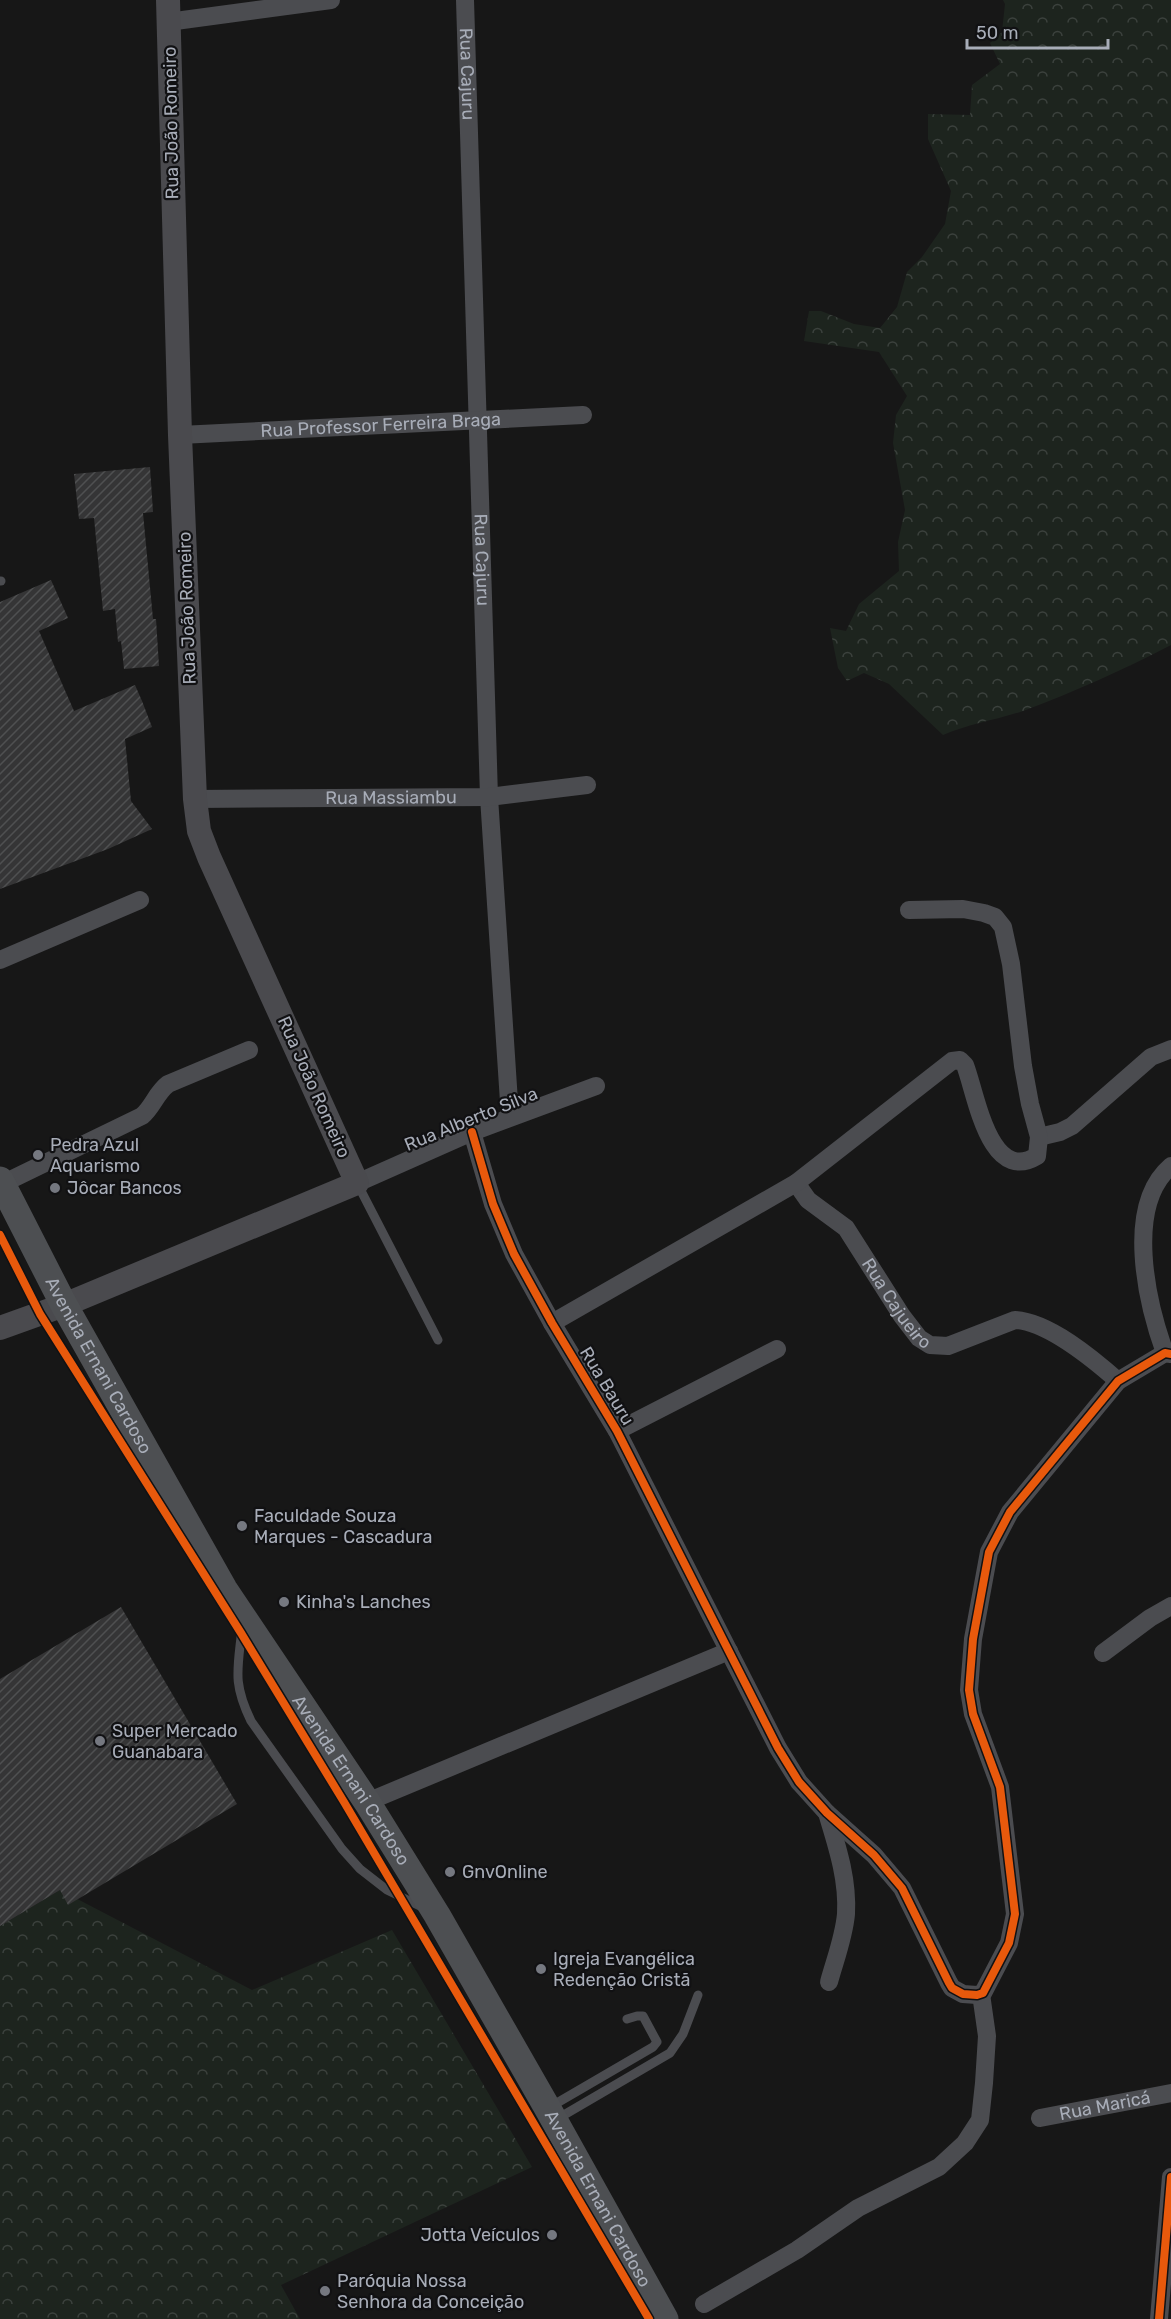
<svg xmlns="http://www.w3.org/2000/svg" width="1171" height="2319" font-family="Rubik,sans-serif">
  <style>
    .forest { fill: url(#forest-crowns) }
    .building { fill: url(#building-hatch) }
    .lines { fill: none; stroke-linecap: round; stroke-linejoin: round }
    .lane { stroke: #4b4c50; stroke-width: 9 }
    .street { stroke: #4b4c50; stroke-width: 18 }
    .secondary { stroke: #4a4a4e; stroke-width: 24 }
    .primary { stroke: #4d4f52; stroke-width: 27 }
    .cycleway-casing { stroke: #111113; stroke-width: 11 }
    .cycleway { stroke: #e8590c; stroke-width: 8 }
    .poi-dot { fill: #757880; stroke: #111113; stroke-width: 2 }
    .labels { text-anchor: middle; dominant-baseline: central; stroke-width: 4.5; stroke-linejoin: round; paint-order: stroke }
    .street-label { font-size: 18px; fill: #a8adb8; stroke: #111113 }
    .poi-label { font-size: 18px; fill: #a8adb8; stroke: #111113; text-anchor: start }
  </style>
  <defs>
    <pattern id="forest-crowns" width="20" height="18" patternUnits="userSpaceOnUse" patternTransform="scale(1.5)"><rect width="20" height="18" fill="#1d241e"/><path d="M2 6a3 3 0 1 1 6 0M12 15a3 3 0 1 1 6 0" fill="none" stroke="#3b413d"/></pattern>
    <pattern id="building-hatch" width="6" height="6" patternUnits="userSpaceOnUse" patternTransform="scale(1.5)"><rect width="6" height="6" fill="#353536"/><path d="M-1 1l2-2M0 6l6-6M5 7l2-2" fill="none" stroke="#4f5051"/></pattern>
  </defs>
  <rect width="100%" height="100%" fill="#171717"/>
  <g class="forest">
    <path d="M1003 0H1171V645C1123 670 1074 692 1023 711 996 720 969 724 943 735L889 684 864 673 847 681 838 668 830 628 846 631 859 604 899 571 898 542 905 510 893 443 896 415 907 396 879 352 804 341 809 311H821L854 324 880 328 897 307 907 272 922 257 945 224 951 191 928 139V114L970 115 972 85 1000 64 990 43 1002 32 1005 4Z"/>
    <path d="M60 1890 252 1990 392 1930 532 2167 281 2285 300 2319H0V1926Z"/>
  </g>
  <g class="building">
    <path d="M150 467 153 512 143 513 153 619H156L159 666 124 669 121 641 118 642 115 609 103 611 94 518 79 519 74 474Z"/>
    <path d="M51 580 68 618 39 631 74 711 135 685 142 701 152 727 125 739 131 801 152 829 108 849 0 889V602Z"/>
    <path d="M121 1607 237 1804 68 1905 60 1890 0 1926V1679Z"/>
  </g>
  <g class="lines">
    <g class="lane">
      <path d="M0 581H1"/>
      <path d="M357 1183 438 1340"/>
      <path d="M242 1628C238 1669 232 1682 251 1721L342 1849 360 1869 387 1890 424 1908"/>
      <path d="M550 2107 653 2047 657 2042 643 2016H637L627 2019"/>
      <path d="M557 2119 670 2053 683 2034 698 1995"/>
    </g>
    <g class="street">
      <path id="s1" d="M465 0 489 797 510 1117"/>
      <path d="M168 22 331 0"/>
      <path id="s2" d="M180 435 583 415"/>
      <path id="s3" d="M195 799 489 797 587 785"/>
      <path d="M0 960 140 900"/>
      <path d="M472 1132 493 1204 514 1254 552 1323 617 1431 778 1748 799 1782 827 1813 874 1855 902 1888 949 1983 952 1988 963 1994 977 1995 983 1993 1009 1943 1015 1914 1000 1787 973 1714 969 1690 973 1639 989 1552 1010 1512 1118 1381 1165 1353 1171 1354"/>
      <path d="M1039 1137 1060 1132 1072 1126 1151 1057 1171 1049"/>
      <path d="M357 1183 472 1132 596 1086"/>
      <path id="s4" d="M796 1183 808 1200 846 1228 902 1316 919 1338 930 1345 948 1346 1015 1320C1049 1322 1093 1359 1118 1381"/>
      <path d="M2 1184 142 1116C153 1107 156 1093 168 1084L249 1050"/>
      <path d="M552 1323 796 1183 952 1061 960 1060 965 1065C976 1093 989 1185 1037 1156L1039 1137 1030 1104 1023 1066 1011 964 1003 927 995 917 984 913 963 909 909 910"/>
      <path d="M1165 1353C1147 1303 1124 1206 1171 1166"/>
      <path d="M617 1431 777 1349"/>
      <path d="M1103 1653 1150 1618 1171 1606"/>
      <path d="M367 1802 729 1651"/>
      <path d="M827 1813C837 1846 848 1879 846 1914 844 1937 835 1960 829 1982"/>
      <path id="s5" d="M1040 2118 1171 2093"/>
      <path d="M704 2304 797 2250 858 2208 939 2167 965 2143 980 2120 984 2083 987 2036 981 1994"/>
      <path d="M1159 2319 1171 2177"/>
    </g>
    <path class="secondary" d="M0 1328 64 1305 357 1183 209 857 199 831 195 799 180 435 168 0"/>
    <path class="primary" id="s6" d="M0 1180 64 1305 224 1589 367 1802 437 1915 548 2109 665 2319"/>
    <defs>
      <g id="cycleway">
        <path d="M472 1132 493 1204 514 1254 552 1323 617 1431 778 1748 799 1782 827 1813 874 1855 902 1888 949 1983 952 1988 963 1994 977 1995 983 1993 1009 1943 1015 1914 1000 1787 973 1714 969 1690 973 1639 989 1552 1010 1512 1118 1381 1165 1353 1171 1354"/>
        <path d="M0 1235 40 1314 241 1633 344 1802 649 2319"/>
        <path d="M1159 2319 1171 2177"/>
      </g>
    </defs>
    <use href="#cycleway" class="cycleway-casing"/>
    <use href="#cycleway" class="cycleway"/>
  </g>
  <g class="poi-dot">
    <circle cx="38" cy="1155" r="6"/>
    <circle cx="55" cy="1188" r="6"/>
    <circle cx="242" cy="1526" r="6"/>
    <circle cx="284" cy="1602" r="6"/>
    <circle cx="100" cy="1741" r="6"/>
    <circle cx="450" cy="1872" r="6"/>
    <circle cx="541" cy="1969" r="6"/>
    <circle cx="552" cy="2235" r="6"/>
    <circle cx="325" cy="2291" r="6"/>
  </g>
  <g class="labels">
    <g class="street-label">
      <text stroke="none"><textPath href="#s1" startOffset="74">Rua Cajuru</textPath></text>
      <text transform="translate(171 123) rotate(-91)">Rua João Romeiro</text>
      <text stroke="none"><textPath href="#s2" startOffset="201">Rua Professor Ferreira Braga</textPath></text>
      <text stroke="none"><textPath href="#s1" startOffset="560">Rua Cajuru</textPath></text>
      <text transform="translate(187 608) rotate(-92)">Rua João Romeiro</text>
      <text stroke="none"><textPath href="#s3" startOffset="196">Rua Massiambu</textPath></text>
      <text transform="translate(314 1087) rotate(66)">Rua João Romeiro</text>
      <text transform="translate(471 1119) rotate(-22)">Rua Alberto Silva</text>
      <text stroke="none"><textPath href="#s4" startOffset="159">Rua Cajueiro</textPath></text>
      <text stroke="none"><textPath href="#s6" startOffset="210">Avenida Ernani Cardoso</textPath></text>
      <text transform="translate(607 1386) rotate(59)">Rua Bauru</text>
      <text stroke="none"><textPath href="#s6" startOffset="696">Avenida Ernani Cardoso</textPath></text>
      <text stroke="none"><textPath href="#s5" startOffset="66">Rua Maricá</textPath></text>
      <text stroke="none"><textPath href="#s6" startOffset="1182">Avenida Ernani Cardoso</textPath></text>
    </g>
    <g class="poi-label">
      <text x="50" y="1145">Pedra Azul<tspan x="50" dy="21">Aquarismo</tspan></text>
      <text x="67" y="1188">Jôcar Bancos</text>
      <text x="254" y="1516">Faculdade Souza<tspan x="254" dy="21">Marques - Cascadura</tspan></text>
      <text x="296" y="1602">Kinha's Lanches</text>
      <text x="112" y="1731">Super Mercado<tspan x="112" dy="21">Guanabara</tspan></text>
      <text x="462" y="1872">GnvOnline</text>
      <text x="553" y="1959">Igreja Evangélica<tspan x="553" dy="21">Redenção Cristã</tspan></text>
      <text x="540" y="2235" text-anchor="end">Jotta Veículos</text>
      <text x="337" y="2281">Paróquia Nossa<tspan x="337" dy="21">Senhora da Conceição</tspan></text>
    </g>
  </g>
  <path d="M967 39v9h141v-9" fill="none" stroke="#a8adb8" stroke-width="3"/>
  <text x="976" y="39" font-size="18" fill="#a8adb8" stroke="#111113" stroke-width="4.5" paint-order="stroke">50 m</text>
</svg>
